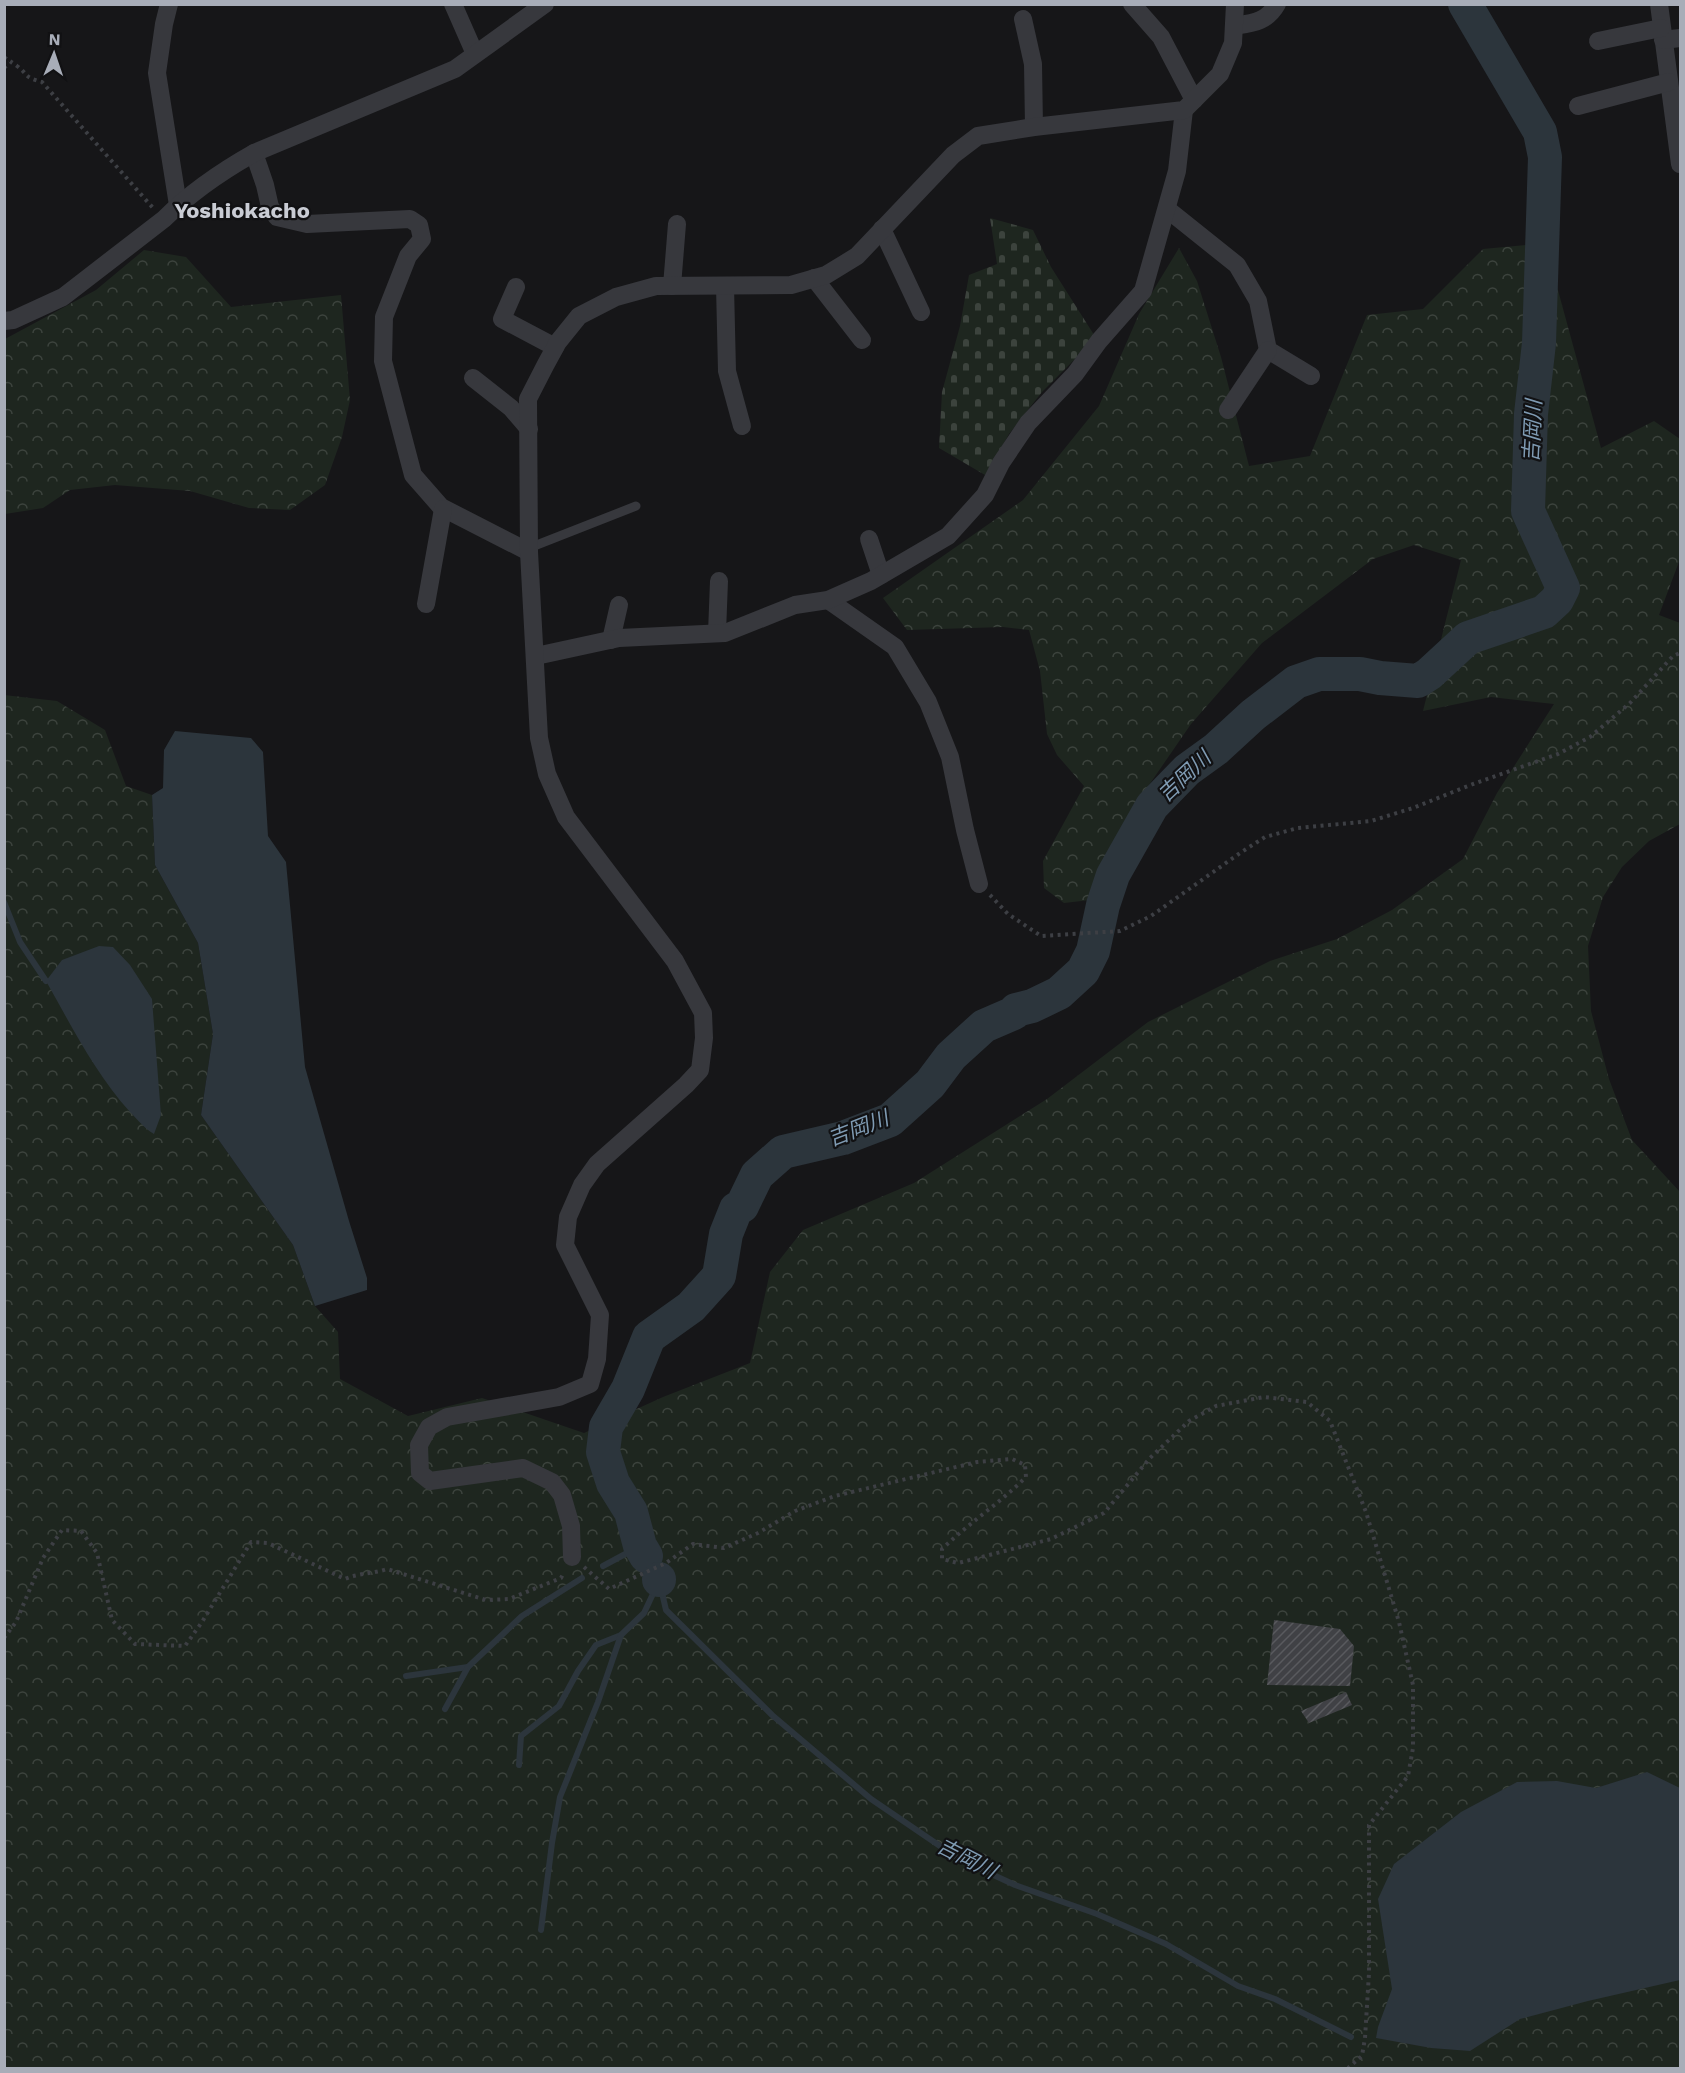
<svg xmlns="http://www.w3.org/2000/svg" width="1685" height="2073" font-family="'Work Sans','Noto Sans JP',sans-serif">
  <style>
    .forest { fill: url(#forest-crowns) }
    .cemetery { fill: url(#cemetery-stones) }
    .water { fill: #2c353c }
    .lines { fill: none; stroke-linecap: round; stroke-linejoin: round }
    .stream { stroke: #2c353c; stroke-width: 6 }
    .river { stroke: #2c353c; stroke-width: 34 }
    .building { fill: url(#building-hatch) }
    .path { stroke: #3d3f44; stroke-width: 4; stroke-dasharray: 3 4.5; stroke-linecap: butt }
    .lane { stroke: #37383d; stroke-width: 9 }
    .street { stroke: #37383d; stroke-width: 18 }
    .labels { text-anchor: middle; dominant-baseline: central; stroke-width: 4.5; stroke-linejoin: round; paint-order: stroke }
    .water-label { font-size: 21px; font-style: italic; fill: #7f9bb3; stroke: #111113 }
    .quarter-label { font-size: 22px; font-weight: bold; fill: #c9ccd4; stroke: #111113 }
  </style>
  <defs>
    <pattern id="forest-crowns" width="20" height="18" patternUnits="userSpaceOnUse" patternTransform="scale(1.5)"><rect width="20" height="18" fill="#1e261f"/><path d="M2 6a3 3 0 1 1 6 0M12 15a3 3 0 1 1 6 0" fill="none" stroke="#3c433d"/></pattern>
    <pattern id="cemetery-stones" width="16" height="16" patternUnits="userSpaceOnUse" patternTransform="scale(1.5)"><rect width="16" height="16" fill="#1e261f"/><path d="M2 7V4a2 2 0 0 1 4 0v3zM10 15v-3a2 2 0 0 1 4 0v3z" fill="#3c433d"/></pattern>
    <pattern id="building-hatch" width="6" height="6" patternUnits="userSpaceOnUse" patternTransform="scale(1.5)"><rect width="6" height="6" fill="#404145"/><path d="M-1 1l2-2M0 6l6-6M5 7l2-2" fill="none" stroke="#595a5e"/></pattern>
  </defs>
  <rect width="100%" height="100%" fill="#161618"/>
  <g class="forest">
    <path d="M1527 245 1556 283 1601 448 1654 421 1680 439V559L1659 615 1680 623V824L1649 841 1622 867 1603 897 1588 946 1591 1011 1609 1079 1632 1140 1680 1192V2068H5L4 695 57 701 105 730 126 786 152 795 155 865 198 943 213 1034 201 1115 293 1245 315 1306 338 1332 340 1379 408 1416 482 1398 584 1433 663 1397 750 1363 770 1272 803 1230 914 1183 1047 1099 1148 1022 1270 961 1337 939 1392 910 1463 859 1497 793 1554 704 1491 697 1423 711 1461 560 1414 545 1373 559 1262 643 1191 724 1138 801 1119 860 1090 900 1064 903 1044 888 1043 861 1084 786 1057 755 1047 734 1040 671 1029 630 1003 627 907 630 883 598 1023 500 1099 406 1139 314 1179 248 1197 281 1221 357 1249 466 1310 456 1367 315 1423 309 1483 249Z"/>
    <path d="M144 250 186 257 231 307 341 295 350 400 342 437 325 485 290 510 249 508 190 491 115 485 70 490 43 508 5 514V339L96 290Z"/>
  </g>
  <path class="cemetery" d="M990 218 1033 230 1051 267 1096 338 1042 392 1009 434 985 475 939 448 942 392 960 326 969 275 997 264Z"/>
  <g class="water">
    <path d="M175 731 251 738 263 752 268 836 286 862 305 1067 349 1221 367 1278V1290L315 1306 293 1245 201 1115 213 1034 198 943 155 865 152 795 163 788 164 750Z"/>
    <path d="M99 946 113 947 130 965 152 999 161 1115 154 1134C144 1128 138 1120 130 1112 95 1073 72 1027 46 981L62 960Z"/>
    <path d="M1647 1772 1680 1788V1980L1588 2001 1520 2019 1470 2051 1431 2048 1376 2038 1378 2027 1392 1989 1378 1899 1394 1864 1461 1812 1517 1782 1557 1781 1596 1788Z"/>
  </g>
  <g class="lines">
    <g class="stream">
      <path d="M4 902 20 942 46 981"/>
      <path d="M603 1566 640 1546"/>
      <path d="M659 1580 666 1610 772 1715 871 1799 959 1859 1015 1885 1097 1914 1166 1944 1238 1986 1275 1999 1351 2037"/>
      <path d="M406 1676 468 1667"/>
      <path d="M445 1709 468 1667 522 1616 582 1578"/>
      <path d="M519 1765 521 1736 559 1706 578 1671 596 1645 621 1635"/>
      <path d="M541 1930 552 1843 560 1797 598 1702 621 1635 644 1613 659 1581"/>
    </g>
    <g class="river">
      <path d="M646 1556 640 1546 631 1512 613 1483 603 1452 606 1427 628 1389 649 1337 691 1307 719 1276 726 1234 736 1209 742 1206 757 1175 783 1152 843 1138 890 1120 930 1084 951 1056 984 1026 1014 1013 1016 1010 1032 1006 1059 993 1083 971 1093 951 1103 905 1113 875 1152 806 1187 770 1216 749 1253 715 1296 682 1319 674H1360L1380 678 1418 681 1429 674 1468 638 1544 612 1557 600 1563 588 1528 511 1531 414 1539 343 1545 157 1540 132 1465 4"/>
      <path d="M659 1579V1580"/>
    </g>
  </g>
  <g class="building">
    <path d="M1274 1620 1340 1629 1354 1646 1350 1686 1267 1685Z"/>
    <path d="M1346 1692 1352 1705 1309 1723 1301 1711Z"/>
  </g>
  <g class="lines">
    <g class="path">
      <path d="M4 57C9 61 12 62 17 66 29 75 23 77 42 82L153 208"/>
      <path d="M4 68 10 63"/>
      <path d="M990 895 1008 914 1041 936 1120 931 1151 916 1240 853 1265 837 1298 828 1371 821 1413 808 1473 784 1558 754 1590 737 1630 703 1673 656 1680 653"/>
      <path d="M584 1567 609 1589 666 1563 693 1544 724 1548 758 1533 795 1511 835 1496 977 1462 1012 1459 1025 1465 1026 1477C1000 1503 969 1523 942 1549V1559L958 1563 1051 1539 1104 1513 1150 1458 1189 1421 1216 1406 1264 1397 1307 1402 1330 1421 1366 1512 1399 1622 1413 1685V1748L1408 1776 1369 1825V1973L1365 2038 1362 2056 1348 2068"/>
      <path d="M4 1638 16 1622 43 1558 62 1530 81 1531 97 1553 112 1620 135 1644 185 1646 202 1622 251 1542 268 1543 345 1579C359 1573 372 1574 387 1569L486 1600 509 1599 561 1578 564 1572"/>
    </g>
    <path class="lane" d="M529 548 636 506"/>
    <g class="street">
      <path d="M169 4 164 24 157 73 178 205"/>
      <path d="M453 4 475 54"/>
      <path d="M1132 4 1161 37 1194 100"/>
      <path d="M1659 4 1680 164"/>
      <path d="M1023 19 1033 64 1034 127"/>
      <path d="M1234 26C1253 23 1267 22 1277 4"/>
      <path d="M1663 40 1680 38"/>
      <path d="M1598 41 1661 28"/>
      <path d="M1578 106 1669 82"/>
      <path d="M254 153 265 185 270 207 277 217 307 224 410 219 419 225 422 239 408 256 384 317 383 361 413 475 441 507 529 552"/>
      <path d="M1167 209 1237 265 1258 301 1268 350 1311 376"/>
      <path d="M882 229 921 312"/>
      <path d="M814 278 862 340"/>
      <path d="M672 286 677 224"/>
      <path d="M725 286 727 371 742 426"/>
      <path d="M516 287 502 319 555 347"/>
      <path d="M4 321 13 320 63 297 164 219C190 193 222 171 254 153L455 69 545 4"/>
      <path d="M473 378 511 408 529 429"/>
      <path d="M1228 410 1268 350"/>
      <path d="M869 539 881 575"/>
      <path d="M828 600 895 647 928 702 950 757 965 830 979 884"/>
      <path d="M426 604 443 509"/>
      <path d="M717 633 719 581"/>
      <path d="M611 640 619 605"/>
      <path d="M536 656 619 638 725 633 795 605 828 600 871 581 948 536 985 495 1001 463 1028 423 1075 374 1099 341 1143 291 1177 171 1184 110"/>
      <path d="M572 1557 571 1526 562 1495 552 1482 523 1468 430 1481 420 1473 419 1445 429 1427 447 1417 559 1397 590 1384 597 1359 600 1315 565 1245 568 1217 582 1185 597 1164 686 1085 700 1070 704 1038 703 1013 675 961 566 817 547 774 539 738 529 552 528 399 546 364 558 342 579 316 616 297 656 286 791 285 826 275 857 256 953 155 978 136 1034 127 1184 110 1220 74 1233 43 1235 4"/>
    </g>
  </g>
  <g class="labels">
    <g class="water-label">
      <text transform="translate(1532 431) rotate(-87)">吉岡川</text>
      <text transform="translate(1184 776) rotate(-43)">吉岡川</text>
      <text transform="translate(858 1128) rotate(-21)">吉岡川</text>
      <text transform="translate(967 1858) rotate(27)">吉岡川</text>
    </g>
    <g class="quarter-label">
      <text x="242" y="210">Yoshiokacho</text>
    </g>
  </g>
  <rect width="1685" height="2073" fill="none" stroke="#a8adb8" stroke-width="12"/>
  <g transform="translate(54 54) rotate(2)" stroke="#111113" stroke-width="4.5" paint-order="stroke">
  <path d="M0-4.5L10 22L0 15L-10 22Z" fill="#a8adb8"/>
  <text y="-9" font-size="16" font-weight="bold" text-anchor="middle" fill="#a8adb8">N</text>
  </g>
</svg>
